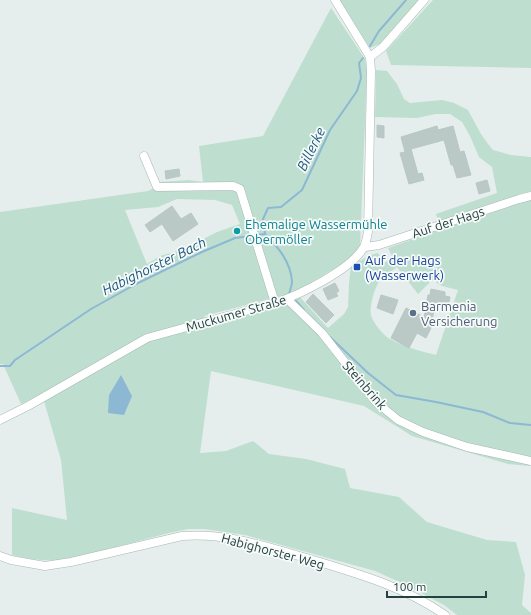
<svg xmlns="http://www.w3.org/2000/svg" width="531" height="615" font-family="Ubuntu,sans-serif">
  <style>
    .green { fill: #bedfcf; fill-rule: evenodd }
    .water { fill: #8db8d3 }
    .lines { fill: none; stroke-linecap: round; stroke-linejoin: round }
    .stream { stroke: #8db8d3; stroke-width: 2 }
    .building { fill: #bac9c6; stroke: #b7c8c5 }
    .minor-casing { stroke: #a7b7b5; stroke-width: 9 }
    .minor { stroke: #fff; stroke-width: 8 }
    .culture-dot { fill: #0f9aa8; stroke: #f6faf9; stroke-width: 1.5 }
    .transit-dot { fill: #1a4fb4; stroke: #f6faf9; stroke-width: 1.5 }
    .service-dot { fill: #5c6f8a; stroke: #f6faf9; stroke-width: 1.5 }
    .labels { text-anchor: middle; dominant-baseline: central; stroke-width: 3.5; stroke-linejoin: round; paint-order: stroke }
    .street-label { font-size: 13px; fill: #244140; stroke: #f6faf9 }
    .culture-label { font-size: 13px; fill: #0d838f; stroke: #f6faf9; text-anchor: start }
    .transit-label { font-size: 13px; fill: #164399; stroke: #f6faf9; text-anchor: start }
    .service-label { font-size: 13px; fill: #4e5e75; stroke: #f6faf9; text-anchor: start }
    .water-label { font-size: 14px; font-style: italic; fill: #1c577e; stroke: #f6faf9 }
  </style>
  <rect width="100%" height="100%" fill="#e5eeec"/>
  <g class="green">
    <path d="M340 0H419L380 44 370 48Z"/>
    <path d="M433 0H531V68L391 65 386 51Z"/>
    <path d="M331 8 365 59 367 71 360 247 349 260 293 293 204 316 208 324 299 296 328 328 344 314 348 307 349 283 351 266 370 255 378 253 384 263 393 258 388 248 441 229 436 214 497 193 492 167 479 157 470 136 462 122 450 114H435L417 118 375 117 376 70 387 71 397 84 404 99 410 103 442 100 454 103 468 110 481 134 488 144 493 150 511 155 531 157V464L529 466 508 464 412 436 364 406 211 371 200 453 226 451 253 441 269 454 306 459 345 469 350 488 399 497 427 522 487 540 516 542 525 575 522 605 531 613V615H457L444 605 402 583 375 571 245 535 204 529H188L169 533 70 559C50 562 32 560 12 555V508L67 520 61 460 42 394 21 404 3 364H0V212L148 191 157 186 160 182 189 180 203 182 199 146 263 136ZM177 199 215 200 232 205 240 224 217 232 184 249 160 256 147 264 125 210 158 207ZM397 267 418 294 432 280 442 286 458 290 436 355C420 351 404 347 390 339 383 335 373 323 371 315 369 306 375 287 380 280 385 275 392 271 397 267Z"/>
  </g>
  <path class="water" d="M121 375 132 396 124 415 108 413 109 395Z"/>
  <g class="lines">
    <g class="stream">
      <path d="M370 46 379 31 406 0"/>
      <path d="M265 234 263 219 268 208 281 207 302 190 330 130 357 91 361 78 359 63 363 58"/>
      <path d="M256 235 265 234C278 247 291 262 292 282 292 286 290 290 289 294"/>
      <path d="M296 301 304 310"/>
      <path d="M330 337 368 373 396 395 436 402 483 412 510 423 531 425"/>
      <path d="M0 366H10L15 360 91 309 136 284 202 252 235 238 252 236"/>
    </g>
  </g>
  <g class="building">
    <path d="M377 125 384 126V138L377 137Z"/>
    <path d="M437 126 438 130 453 126 460 152 464 151 471 175 457 178 453 165H451L444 140 411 149 418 174 422 173 424 180 409 184 400 153 405 152 401 137Z"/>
    <path d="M179 169 180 176 166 179 165 171Z"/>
    <path d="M487 180 490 191 479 194 476 183Z"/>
    <path d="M172 206 181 219 191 213 198 224 173 241 162 224 150 232 145 225Z"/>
    <path d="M335 283 339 291 336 293 338 296 328 300 323 289Z"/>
    <path d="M431 289 445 292V296L450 297 448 308 435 306 432 320 434 322 426 338 417 333 409 348 391 338 406 308 424 317 428 295H430Z"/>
    <path d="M313 294 334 315 326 323 306 302Z"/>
    <path d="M381 295 398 300 393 314 377 308Z"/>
  </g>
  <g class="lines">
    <defs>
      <g id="minor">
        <path d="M370 57 383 47 424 0"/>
        <path d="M144 156 157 187 233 186 240 189 275 303"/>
        <path d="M365 247 379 245 519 199 531 196"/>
        <path d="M287 299 322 333 376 402 398 420 423 432 467 447 531 461"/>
        <path d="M0 420 28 406 147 338 275 303C299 295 351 270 364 247 366 243 367 237 368 232L371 71 370 57 335 0"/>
        <path d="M0 556 11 560 45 566 71 562 182 536C227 532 270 548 313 560 359 574 405 587 445 615"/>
      </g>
    </defs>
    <use href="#minor" class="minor-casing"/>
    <use href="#minor" class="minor"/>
  </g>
  <circle class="culture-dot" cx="237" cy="231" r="4"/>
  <rect class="transit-dot" x="353" y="263" width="8" height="8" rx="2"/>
  <circle class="service-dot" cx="413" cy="313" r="4"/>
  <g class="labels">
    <g class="street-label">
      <text transform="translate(448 222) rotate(-18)">Auf der Hags</text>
      <text transform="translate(236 313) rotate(-16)">Muckumer Straße</text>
      <text transform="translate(365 385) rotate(49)">Steinbrink</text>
      <text transform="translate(273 551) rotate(15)">Habighorster Weg</text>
    </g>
    <g class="culture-label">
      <text x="245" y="224">Ehemalige Wassermühle<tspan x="245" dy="15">Obermöller</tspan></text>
    </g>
    <g class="transit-label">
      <text x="365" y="260">Auf der Hags<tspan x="365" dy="15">(Wasserwerk)</tspan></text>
    </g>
    <g class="service-label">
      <text x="421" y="306">Barmenia<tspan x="421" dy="15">Versicherung</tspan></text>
    </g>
    <g class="water-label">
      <text transform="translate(311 149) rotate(-64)">Billerke</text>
      <text transform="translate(154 266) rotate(-26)">Habighorster Bach</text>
    </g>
  </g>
  <path d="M387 591v6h99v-6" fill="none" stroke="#244140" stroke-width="2"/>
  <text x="393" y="591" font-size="12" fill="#244140" stroke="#f6faf9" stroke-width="3" paint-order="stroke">100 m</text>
</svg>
